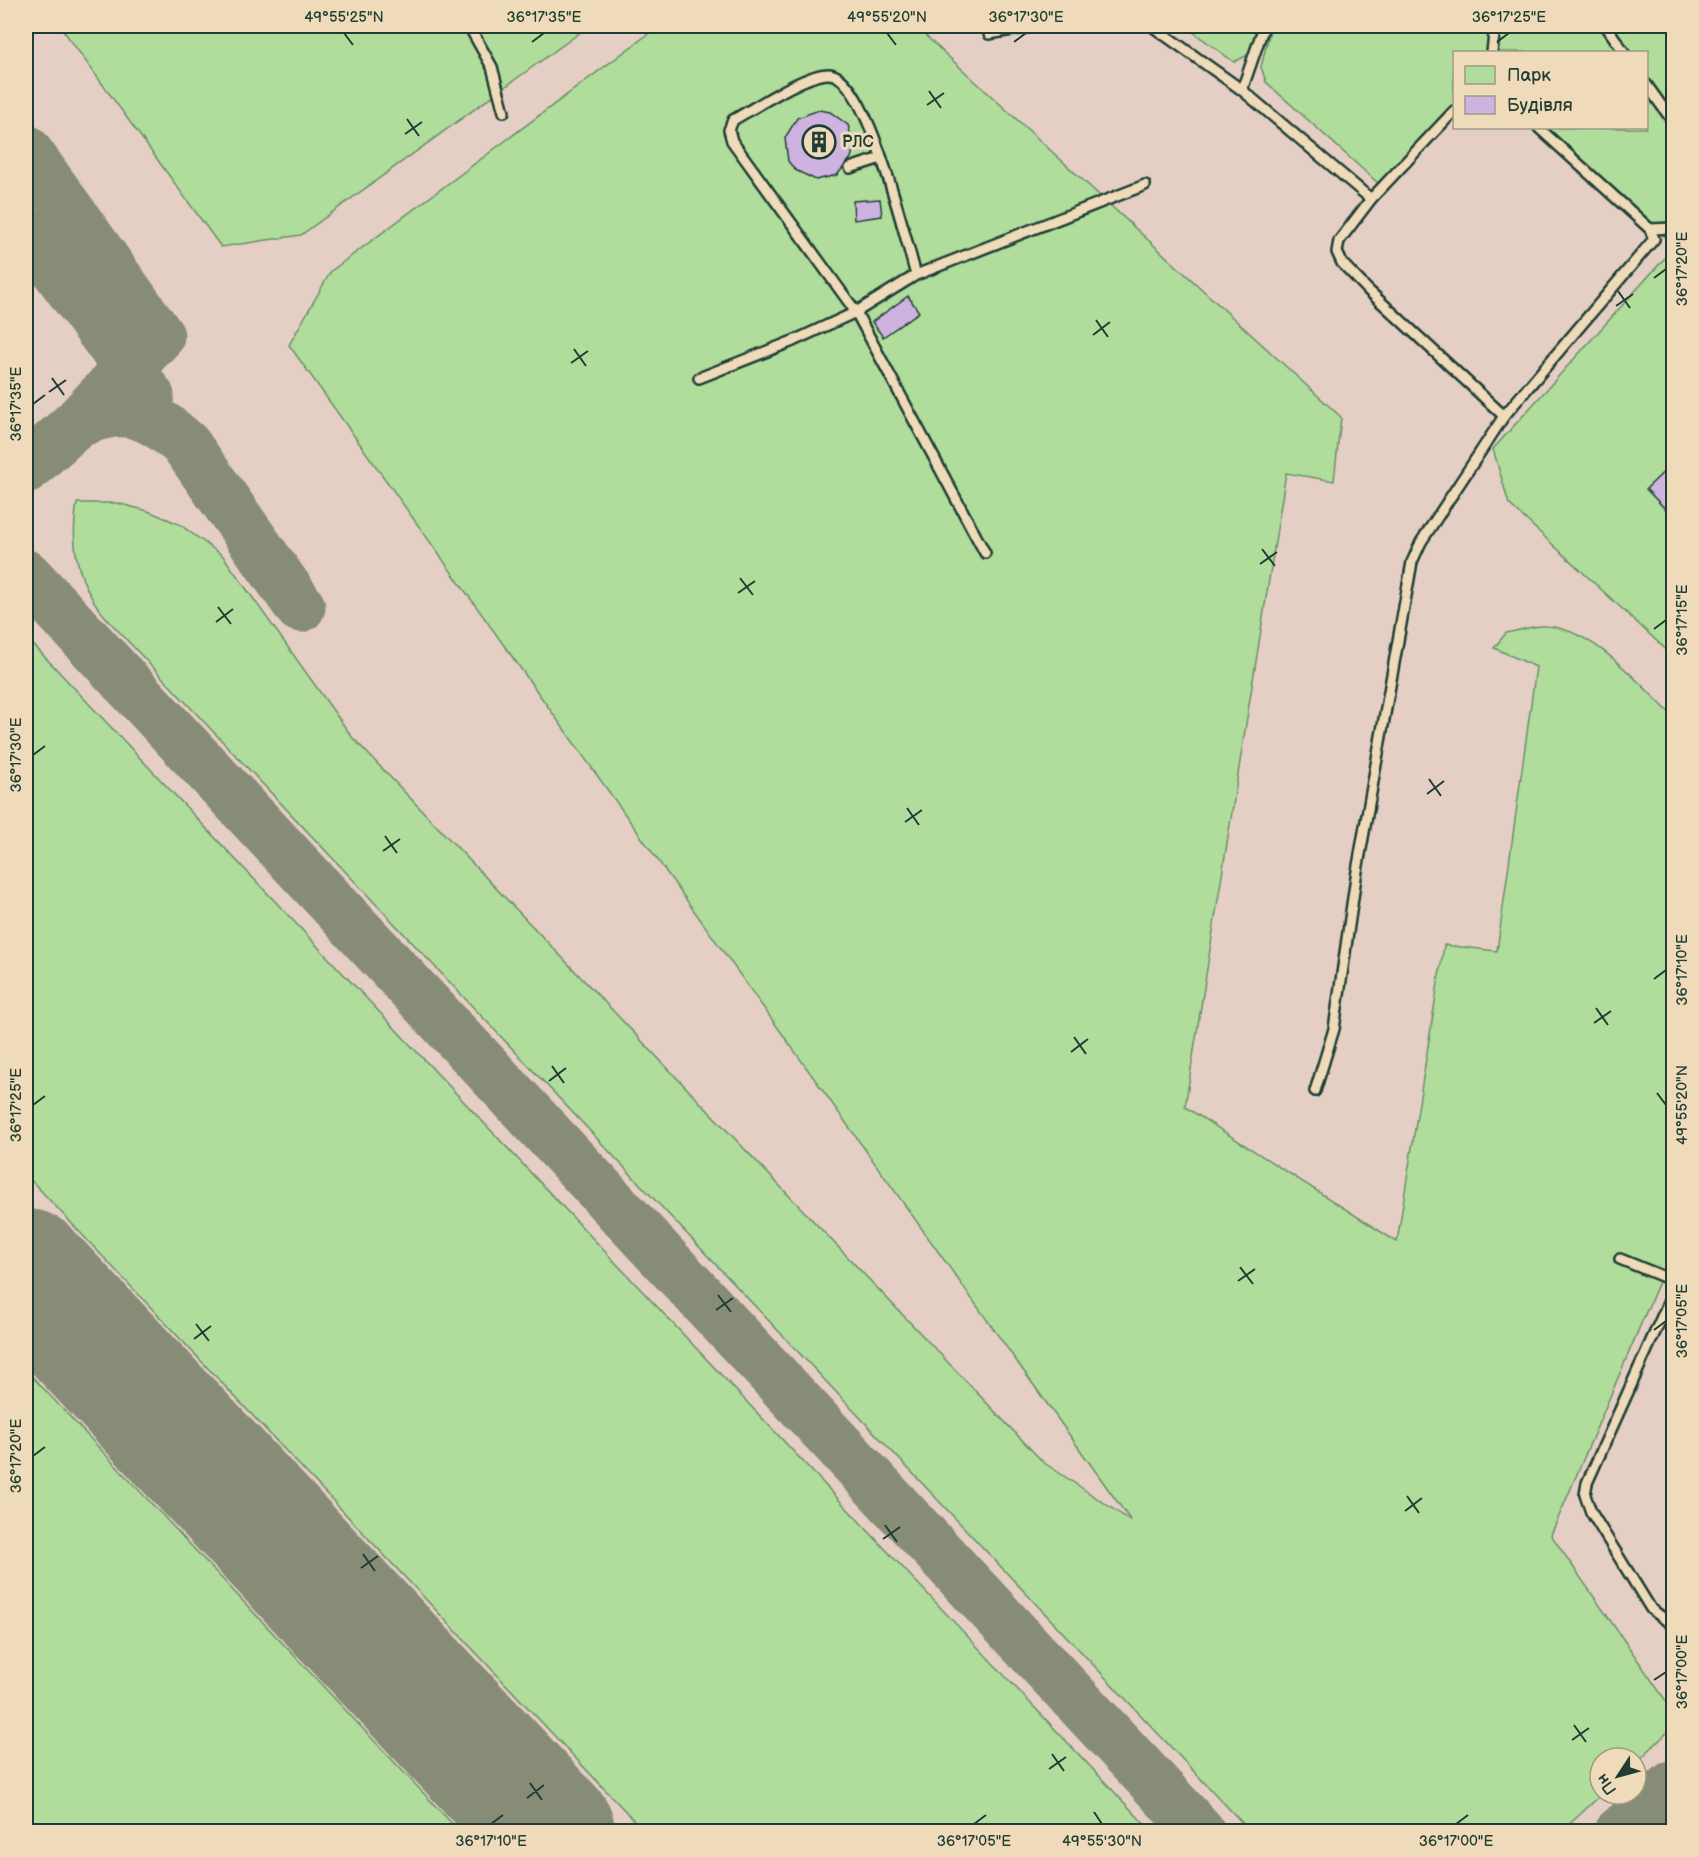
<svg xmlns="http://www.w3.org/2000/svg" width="1699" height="1857" font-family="'Balsamiq Sans',sans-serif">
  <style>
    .built { fill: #e5cfc5; fill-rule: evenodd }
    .green { fill: #b0dd9b; stroke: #688d68; stroke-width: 1.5 }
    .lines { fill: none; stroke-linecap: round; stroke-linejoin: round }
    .taxiway { stroke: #878c76; stroke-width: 51 }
    .runway { stroke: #878c76; stroke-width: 128 }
    .building { fill: #ceb3e1; stroke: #1f3d34; stroke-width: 1.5 }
    .service-casing { stroke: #1f3d34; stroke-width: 14 }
    .service { stroke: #efdbb9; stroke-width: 9 }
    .ticks { fill: none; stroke: #1f3d34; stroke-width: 2 }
    .labels { text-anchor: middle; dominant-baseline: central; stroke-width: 6; stroke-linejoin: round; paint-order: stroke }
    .poi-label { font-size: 16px; font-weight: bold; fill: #1f3d34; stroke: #efdbb9; text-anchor: start }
    .neatline { fill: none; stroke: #1f3d34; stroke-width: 2 }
    .ticks-label { font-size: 15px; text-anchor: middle; fill: #1f3d34 }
  </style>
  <rect width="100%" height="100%" fill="#efdbb9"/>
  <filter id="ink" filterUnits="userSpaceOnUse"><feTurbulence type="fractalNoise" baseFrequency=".0167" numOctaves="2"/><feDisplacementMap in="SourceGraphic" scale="12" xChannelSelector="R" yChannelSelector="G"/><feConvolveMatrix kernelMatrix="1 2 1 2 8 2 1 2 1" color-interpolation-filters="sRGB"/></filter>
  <g filter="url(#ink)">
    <path class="built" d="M26 26H1673V1831L26 1832ZM1454 52H1646V128H1454ZM1600 1758H1636V1794H1600Z"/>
    <g class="green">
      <path d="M60 26H589L301 235 221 247Z"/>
      <path d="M659 26H915L1341 417 1334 481 1286 473 1185 1107 1397 1242 1444 945 1497 951 1536 667 1494 648 1506 633C1518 631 1531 626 1543 626 1592 626 1640 685 1673 716V1249L1551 1535 1673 1711V1727L1636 1763V1758H1600V1794H1602L1562 1831H1250L109 621C78 587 69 548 77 503H117L148 511 179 524 223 556 352 737 1043 1462 1131 1521 289 345 331 271Z"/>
      <path d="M1185 26H1259L1252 53 1234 62Z"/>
      <path d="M1271 26H1673V244L1545 128H1646V52H1454V108L1380 185 1266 82 1261 67Z"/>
      <path d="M1673 249V656L1509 504 1493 449Z"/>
      <path d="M26 637 1151 1831H644L26 1175Z"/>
      <path d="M26 1370 459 1831H26Z"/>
    </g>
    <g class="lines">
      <g class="taxiway">
        <path d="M26 150 159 336 77 423 26 468"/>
        <path d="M31 235 149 396"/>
        <path d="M77 423C125 402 148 411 186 445L300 607"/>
        <path d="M26 575 1200 1832"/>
        <path d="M1620 1832 1674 1785"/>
      </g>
      <path class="runway" d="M26 1273 551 1832"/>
    </g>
    <g class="building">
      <path d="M819 110 830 112 848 125 854 147 851 158 837 175 816 180 795 170 788 161 785 138 797 118Z"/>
      <path d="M880 199 882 216 854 220 853 201Z"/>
      <path d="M908 296 919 312 883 337 872 322Z"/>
      <path d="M1674 462V518L1646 489Z"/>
    </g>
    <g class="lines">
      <defs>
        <g id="service">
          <path d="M469 26 492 67 504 112"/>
          <path d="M1152 26 1242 90 1371 199"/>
          <path d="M1606 26 1624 52"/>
          <path d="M989 34 1037 26"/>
          <path d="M1492 52 1495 26"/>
          <path d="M1646 84 1674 123"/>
          <path d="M1242 90 1264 26"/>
          <path d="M1454 111 1371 199 1339 241 1337 252 1342 263 1369 291 1504 416 1654 239 1650 229 1539 128"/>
          <path d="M850 168 881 158"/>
          <path d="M1650 229 1674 228"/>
          <path d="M916 275C906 241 867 73 828 74 805 74 755 108 733 120L729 130 732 141 856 312 916 275 1145 185"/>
          <path d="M699 378 793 341 856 312 985 553"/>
          <path d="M1315 1091 1334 1029 1356 877 1412 562 1421 542 1504 416"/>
          <path d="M1620 1259 1674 1281"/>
          <path d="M1674 1290 1587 1483 1585 1495 1591 1512 1651 1609 1674 1626"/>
        </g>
      </defs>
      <use href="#service" class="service-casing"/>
      <use href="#service" class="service"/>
    </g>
  </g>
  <path class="ticks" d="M344 33 353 45M887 33 896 45M532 42 544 33M1014 42 1026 33M1497 42 1509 33M929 91 941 108M927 105 944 93M407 119 419 136M405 134 422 122M1654 278 1666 269M1618 291 1630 308M1616 306 1633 294M1096 320 1108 337M1093 335 1110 322M574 349 586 366M571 363 588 351M52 378 64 395M49 392 66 380M33 404 45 395M1262 549 1275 566M1260 564 1277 552M740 578 753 595M738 593 755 581M218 607 231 624M216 622 233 609M1654 629 1666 620M33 755 45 746M1429 779 1441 796M1427 794 1444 781M907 808 919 825M905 822 922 810M385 836 397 853M383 851 400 839M1654 979 1666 970M1596 1008 1608 1025M1594 1023 1611 1011M1074 1037 1086 1054M1071 1052 1088 1039M552 1066 564 1083M549 1081 566 1068M1657 1093 1666 1105M33 1105 45 1096M1240 1267 1253 1284M1238 1281 1255 1269M718 1295 731 1312M716 1310 733 1298M196 1324 209 1341M1654 1330 1666 1321M194 1339 211 1326M33 1456 45 1447M1407 1496 1419 1513M1405 1511 1422 1498M885 1525 897 1542M883 1539 900 1527M363 1554 375 1571M361 1568 378 1556M1654 1680 1666 1672M1574 1725 1586 1742M1572 1740 1589 1728M1052 1754 1064 1771M1049 1769 1066 1757M530 1783 542 1800M527 1798 544 1785M1094 1812 1102 1824M491 1824 503 1815M974 1824 986 1815M1456 1824 1468 1815"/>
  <defs>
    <symbol id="building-ring" viewBox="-11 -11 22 22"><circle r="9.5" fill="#efdbb9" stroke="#1f3d34" stroke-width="1.5"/><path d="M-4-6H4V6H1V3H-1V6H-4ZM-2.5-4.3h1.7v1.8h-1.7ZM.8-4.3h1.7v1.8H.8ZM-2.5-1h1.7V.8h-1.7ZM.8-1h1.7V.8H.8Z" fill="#1f3d34"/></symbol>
  </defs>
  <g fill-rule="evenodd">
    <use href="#building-ring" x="800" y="123" width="38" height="38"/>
  </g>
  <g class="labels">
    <g class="poi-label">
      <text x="842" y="142">РЛС</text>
    </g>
  </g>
  <rect width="1699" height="1857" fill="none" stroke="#efdbb9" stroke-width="66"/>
  <rect x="1453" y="51" width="195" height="78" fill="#efdbb9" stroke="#9c9c84" stroke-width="1.5"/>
  <rect x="1465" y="66" width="30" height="18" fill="#b0dd9b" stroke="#9c9c84" stroke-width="1.5"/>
  <text x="1507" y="81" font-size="18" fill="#1f3d34">Парк</text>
  <rect x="1465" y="96" width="30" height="18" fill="#ceb3e1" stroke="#9c9c84" stroke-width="1.5"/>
  <text x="1507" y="111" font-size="18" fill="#1f3d34">Будівля</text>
  <g transform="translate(1618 1776) rotate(234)"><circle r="28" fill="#efdbb9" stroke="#9c9c84" stroke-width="1.5"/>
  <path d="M0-4.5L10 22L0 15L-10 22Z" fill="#1f3d34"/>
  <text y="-9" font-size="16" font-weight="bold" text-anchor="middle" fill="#1f3d34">Пн</text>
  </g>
  <rect x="33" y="33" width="1633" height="1791" class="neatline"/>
  <g class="ticks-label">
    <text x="344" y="22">49°55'25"N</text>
    <text x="544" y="22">36°17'35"E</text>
    <text x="887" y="22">49°55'20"N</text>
    <text x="1026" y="22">36°17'30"E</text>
    <text x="1509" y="22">36°17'25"E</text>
    <text transform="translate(1682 269) rotate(-90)" y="5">36°17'20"E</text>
    <text transform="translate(16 404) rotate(-90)" y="5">36°17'35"E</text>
    <text transform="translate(1682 620) rotate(-90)" y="5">36°17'15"E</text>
    <text transform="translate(16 755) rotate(-90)" y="5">36°17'30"E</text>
    <text transform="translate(1682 970) rotate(-90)" y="5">36°17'10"E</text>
    <text transform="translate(1682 1105) rotate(-90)" y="5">49°55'20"N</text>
    <text transform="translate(16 1105) rotate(-90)" y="5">36°17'25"E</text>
    <text transform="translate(1682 1321) rotate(-90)" y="5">36°17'05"E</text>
    <text transform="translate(16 1456) rotate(-90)" y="5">36°17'20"E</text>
    <text transform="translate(1682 1672) rotate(-90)" y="5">36°17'00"E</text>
    <text x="491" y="1846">36°17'10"E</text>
    <text x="974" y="1846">36°17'05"E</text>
    <text x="1102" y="1846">49°55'30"N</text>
    <text x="1456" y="1846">36°17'00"E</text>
  </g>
</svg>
